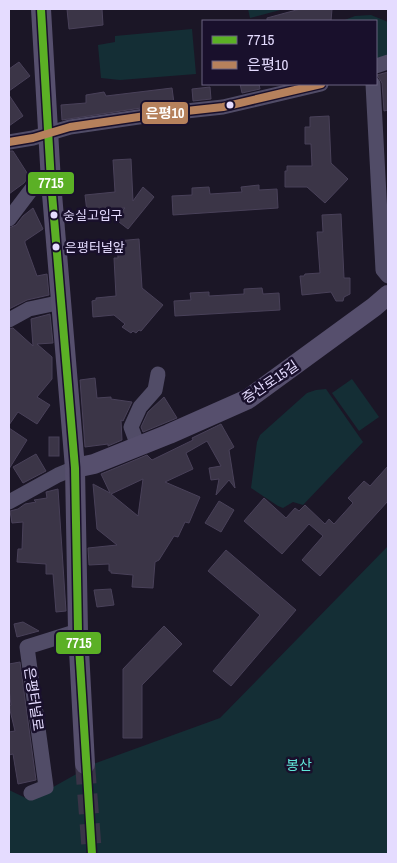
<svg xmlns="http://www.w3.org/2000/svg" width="397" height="863" font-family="'Archivo Narrow','Noto Sans KR',sans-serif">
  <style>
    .green { fill: #142e35 }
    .building { fill: #3b3547; stroke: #494159; fill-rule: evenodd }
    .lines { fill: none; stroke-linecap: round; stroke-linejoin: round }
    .secondary-tunnel { stroke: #393447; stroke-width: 20; stroke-dasharray: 20 10; stroke-linecap: butt }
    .street { stroke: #514c67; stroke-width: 15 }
    .secondary { stroke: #564f6d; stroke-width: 20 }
    .bus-1-casing { stroke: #19102c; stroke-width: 11 }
    .bus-2-casing { stroke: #19102c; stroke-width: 11 }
    .bus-1 { stroke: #5bb025; stroke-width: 8 }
    .bus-2 { stroke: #b6815c; stroke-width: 8 }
    .bus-dot { fill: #e5dcff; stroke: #19102c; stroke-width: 2 }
    .labels { text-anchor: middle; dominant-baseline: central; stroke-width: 5; stroke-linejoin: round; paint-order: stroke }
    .bus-label { font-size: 13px; fill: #e5dcff; stroke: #19102c; text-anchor: start }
    .street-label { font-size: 14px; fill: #e5dcff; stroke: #19102c }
    .park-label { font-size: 14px; fill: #61e6d9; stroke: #19102c }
    .line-badge { stroke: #19102c; stroke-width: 2 }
    .badge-label { font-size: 14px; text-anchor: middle; font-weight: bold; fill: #fff }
  </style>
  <rect width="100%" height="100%" fill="#1b1626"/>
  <g class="green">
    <path d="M248 9H284L250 18Z"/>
    <path d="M371 15 388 22V56L376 61V21H342L355 16Z"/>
    <path d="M192 29 196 74 120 80 101 78 98 45 115 42V36Z"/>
    <path d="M352 379 379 417 359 431 332 393Z"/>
    <path d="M326 389 363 442 303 505 293 502 283 508 278 506 251 488 257 442 260 435 307 393 316 390Z"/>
    <path d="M388 546V854H9V790L30 800 96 763 220 718Z"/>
  </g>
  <g class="building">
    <path d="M67 9H102L103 25 69 29Z"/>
    <path d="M300 9H332L331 21H267V18Z"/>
    <path d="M19 62 30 76 9 91V69Z"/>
    <path d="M388 72V110L384 111 382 83 377 75Z"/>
    <path d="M240 84H259L260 89 242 93Z"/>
    <path d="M210 87 211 99 193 101 192 89Z"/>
    <path d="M172 88 174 103 62 120 61 105 86 103V95L104 92 106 96Z"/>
    <path d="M9 95 23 116 9 126Z"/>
    <path d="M329 116 331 163 348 179 325 203 307 187H285V171H287V166H312L311 144H305V127H310V117Z"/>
    <path d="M9 151H13L29 176 24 183 9 194Z"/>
    <path d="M131 159 133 201 143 187 154 197 128 229 115 219 125 208 87 212 85 195 115 192 113 160Z"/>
    <path d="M259 185V190L277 189 278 208 173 215 172 196 192 195V188L209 187 210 194 242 192 241 187Z"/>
    <path d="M33 208 43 229 25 241V243L37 276 47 274 49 295 27 300 9 309V228L16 225 23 216Z"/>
    <path d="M341 214 344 278H350V294L344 297 343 301H336L331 292 302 295 300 276H304L305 274 320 273 317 232H323L322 215Z"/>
    <path d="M139 239 142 288 163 305 141 331 139 330 136 333 133 331 131 333 122 327 125 324 114 315 93 317 92 301 96 300V298L116 296 114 258H118L117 241Z"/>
    <path d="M262 288 263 294 279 293 280 310 175 316 174 301 191 300 190 293 209 292V296L244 294V289Z"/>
    <path d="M50 314 53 343 37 344 52 357V379L37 397 50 405 37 424 18 412 9 425V329L13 328 33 346 31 319Z"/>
    <path d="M95 378 97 398 111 397V399L132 402 123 421 121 420 122 440 108 446V444L85 447 80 380Z"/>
    <path d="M164 397 177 418 143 432 141 427 148 412Z"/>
    <path d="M221 424 234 447 229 450 235 488 229 480 216 495 219 479 211 480 209 468 221 466 207 441 186 453 193 469 165 482 200 497 189 523 185 522 178 537 174 536 159 560 155 562 153 588 132 587 133 575 111 573V571H109V564L89 565 88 548 117 545 97 529 93 484 110 493 101 474 147 455 152 460 193 440 192 438ZM143 479 138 516 111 494Z"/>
    <path d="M9 428 27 440 9 469Z"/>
    <rect x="49" y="437" width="10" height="19"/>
    <path d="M36 454 46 471 23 483 13 467Z"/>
    <path d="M388 466V501L320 576 302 560 323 536 309 524 282 554 244 521 264 498 286 518 295 508 299 511 305 505 325 524 329 519 334 524 353 503 348 498 364 481 370 486Z"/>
    <path d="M58 489 66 611 56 612 53 574H46V564L17 562 18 549H22L23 522 12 523 10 511 18 509 25 504 36 502 34 500 47 498 46 492Z"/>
    <path d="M219 501 234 510 221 532 205 523Z"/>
    <path d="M226 550 296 610 231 686 213 671 260 615 208 571Z"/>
    <path d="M111 589 114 605 97 607 94 590Z"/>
    <path d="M23 622 39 631 17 637 14 624Z"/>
    <path d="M164 626 182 644 142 685V738H123V669Z"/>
    <path d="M20 662 36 780 18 784 13 754 9 755V732L15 731 9 706 11 705 9 689V664Z"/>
  </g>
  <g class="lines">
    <path class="secondary-tunnel" d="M85 764 92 854"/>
    <g class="street">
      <path d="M376 66 388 62"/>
      <path d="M373 84 383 270 388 276"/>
      <path d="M9 142 33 138 70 127 159 114 223 107 321 84"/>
      <path d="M9 219 37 182H51"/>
      <path d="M9 320 29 309 62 302"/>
      <path d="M138 446 131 427 140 407 155 390 158 374"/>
      <path d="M9 502 58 475 75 468"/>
      <path d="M31 793 46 787 27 647 78 631"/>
    </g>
    <g class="secondary">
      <path d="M41 9 51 182 75 468 78 631 85 764"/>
      <path d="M75 468 94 464 169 434 248 399 374 307 388 295"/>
    </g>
    <defs>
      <path id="bus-1" d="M41 9 51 182 75 468 78 631 92 854"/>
      <path id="bus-2" d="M9 142 33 138 70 127 159 114 223 107 321 84"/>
    </defs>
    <use href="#bus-1" class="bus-1-casing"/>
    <use href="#bus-2" class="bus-2-casing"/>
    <use href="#bus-1" class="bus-1"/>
    <use href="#bus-2" class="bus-2"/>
  </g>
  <g class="bus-dot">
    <circle cx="230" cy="105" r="4.5"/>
    <circle cx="54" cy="215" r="4.5"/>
    <circle cx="56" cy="247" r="4.5"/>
  </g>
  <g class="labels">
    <g class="bus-label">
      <text x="63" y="215">숭실고입구</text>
      <text x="65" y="247">은평터널앞</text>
    </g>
    <g class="street-label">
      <text transform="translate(270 382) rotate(-34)">증산로15길</text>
      <text transform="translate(34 699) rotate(82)">은평터널로</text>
    </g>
    <g class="park-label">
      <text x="299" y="765">봉산</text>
    </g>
  </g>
  <g class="line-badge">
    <rect x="141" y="101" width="48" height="24" rx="5" fill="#b6815c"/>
    <rect x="27" y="171" width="48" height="24" rx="5" fill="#5bb025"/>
    <rect x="55" y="631" width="47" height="24" rx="5" fill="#5bb025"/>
  </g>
  <g class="badge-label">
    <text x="165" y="118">은평10</text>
    <text x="51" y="188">7715</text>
    <text x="79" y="648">7715</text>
  </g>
  <rect width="397" height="863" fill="none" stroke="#e5dcff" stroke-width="20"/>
  <rect x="202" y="20" width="175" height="65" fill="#19102c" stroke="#6b6280"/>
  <rect x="212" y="36" width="25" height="8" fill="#5bb025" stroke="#6b6280"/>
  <text x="247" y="45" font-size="15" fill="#e5dcff">7715</text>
  <rect x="212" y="61" width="25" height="8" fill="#b6815c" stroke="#6b6280"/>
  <text x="247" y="70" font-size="15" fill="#e5dcff">은평10</text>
</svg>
